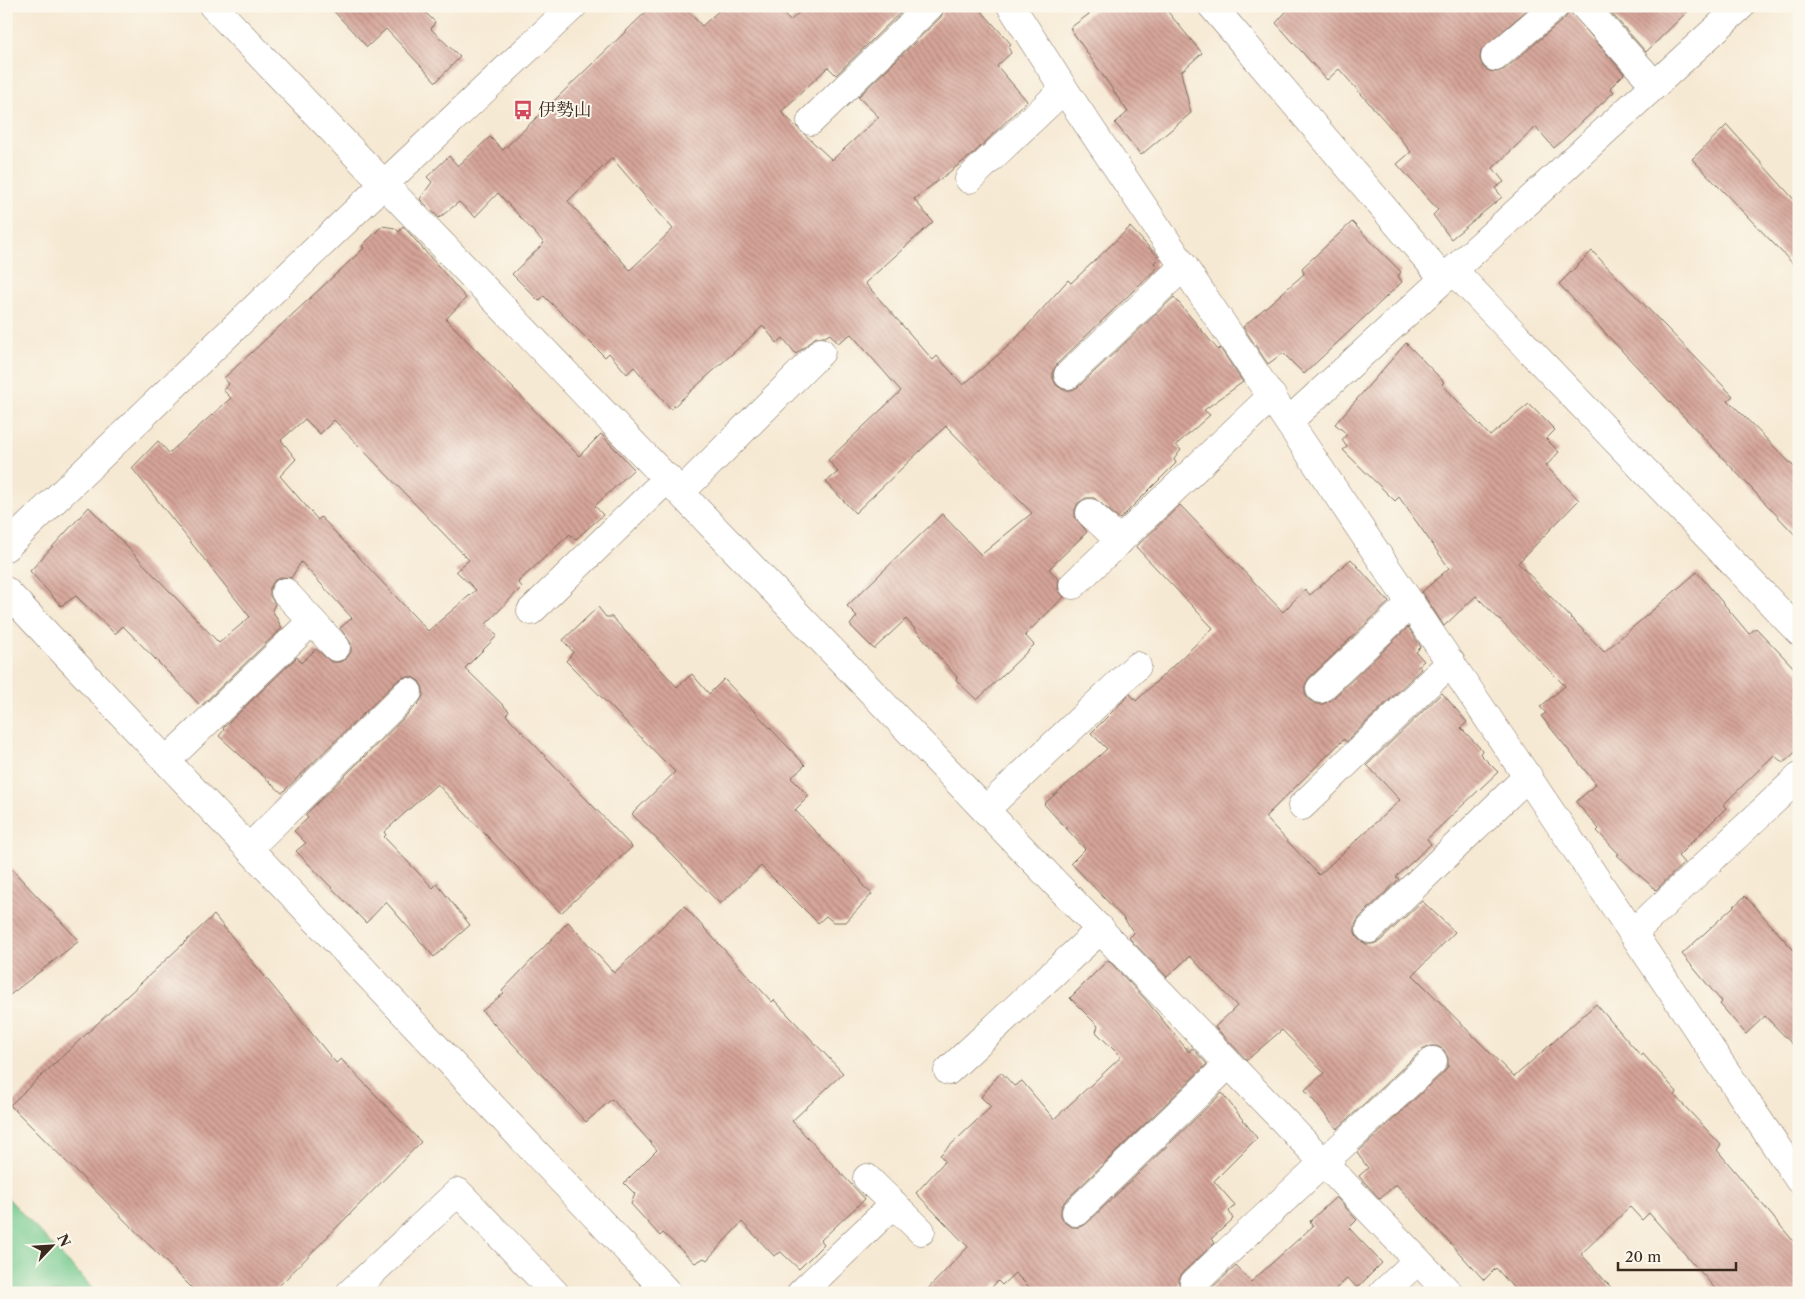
<svg xmlns="http://www.w3.org/2000/svg" width="1805" height="1299" font-family="'Libre Caslon Text','Noto Serif JP',serif">
  <style>
    .green { fill: #74ca8f; stroke: #587a56 }
    .building { fill: url(#building-back-hatch); fill-rule: evenodd }
    .lines { fill: none; stroke-linecap: round; stroke-linejoin: round }
    .minor-casing { stroke: #7c6d5d; stroke-width: 29 }
    .minor { stroke: #fff; stroke-width: 28 }
    .labels { text-anchor: middle; dominant-baseline: central; stroke-width: 4; stroke-linejoin: round; paint-order: stroke }
    .poi-label { font-size: 18px; fill: #3b2a1e; stroke: #fbf7ec; text-anchor: start }
  </style>
  <defs>
    <pattern id="building-back-hatch" width="6" height="6" patternUnits="userSpaceOnUse" patternTransform="scale(1.25)"><rect width="6" height="6" fill="#d6a499"/><path d="M-1 5l2 2M0 0l6 6M5-1l2 2" fill="none" stroke="#af867c"/></pattern>
  </defs>
  <rect width="100%" height="100%" fill="#fbf7ec"/>
  <filter id="ink" filterUnits="userSpaceOnUse"><feTurbulence type="fractalNoise" baseFrequency=".02" numOctaves="2"/><feDisplacementMap in="SourceGraphic" scale="10" xChannelSelector="R" yChannelSelector="G"/><feConvolveMatrix kernelMatrix="1 2 1 2 8 2 1 2 1" color-interpolation-filters="sRGB"/></filter>
  <filter id="wash" filterUnits="userSpaceOnUse"><feTurbulence type="fractalNoise" baseFrequency=".0096" numOctaves="4" result="noise"/><feDisplacementMap in="SourceGraphic" scale="20" xChannelSelector="R" yChannelSelector="G"/><feGaussianBlur stdDeviation="1.12" result="paint"/><feColorMatrix in="noise" values="0 0 0 0 0 0 0 0 0 0 0 0 0 0 0 0 0 1.4 0 .05"/><feComposite in="paint" operator="in"/></filter>
  <g filter="url(#wash)">
    <rect width="100%" height="100%" fill="#f6e9d3"/>
    <path class="green" d="M6 1196 97 1293H6Z"/>
    <g id="blocks">
      <g class="building">
        <path d="M329 6H419L435 22 431 29 460 57 436 82 386 29 367 47Z"/>
        <path d="M652 6H683L702 26 724 6H776L790 21 806 6H907L836 75 828 67 781 112 832 160 879 117 858 97 941 17 945 6H977L1011 44 1008 47 1011 53 997 66 1027 101 973 154 914 199 933 222 865 283 933 360 937 356 963 385 1013 342 1068 280 1071 283 1130 227 1159 258 1154 263 1157 268 1057 364 1053 371V378L1056 385 1064 390H1072L1079 386 1174 297 1218 350 1220 348 1243 382 1204 410 1210 415 1176 445 1181 450 1174 459 1176 463 1120 519 1094 498H1086L1078 503 1075 510V517L1087 532 1049 569 1059 580 1058 589 1064 597 1025 635 1034 645 977 700 956 680 957 677 906 619 874 649 850 625 857 616 847 606 942 514 981 555 1032 513 946 426 855 513 826 482 838 472 828 460 901 391 851 334 838 343 830 334 825 337H816L796 354 783 338 777 343 763 326 671 409 634 367 627 374 609 353 605 357 544 296 539 301 512 274 544 243 498 193 475 217 459 202 439 218 420 199 432 182 427 177 449 156 458 166 490 137 503 150ZM612 158 673 229 630 270 568 201Z"/>
        <path d="M1100 6H1163L1202 53 1181 72 1191 113 1141 155 1115 123 1128 112 1070 28Z"/>
        <path d="M1291 6H1531L1481 51 1480 59 1483 67 1489 71 1497 72 1505 69 1565 18 1570 11 1624 74 1610 88 1614 92 1554 148 1536 127 1493 168 1504 182 1495 188 1502 197 1451 239 1433 215 1438 210 1397 164 1411 152 1399 137 1339 69 1327 80 1276 23Z"/>
        <path d="M1605 6H1693L1646 52Z"/>
        <path d="M1727 125 1799 205V270L1692 159Z"/>
        <path d="M1352 222 1401 272 1398 276 1402 282 1304 374 1283 353 1268 364 1243 327 1304 274 1302 268Z"/>
        <path d="M382 226 395 228 399 232 403 226 466 298 446 319 579 456 601 434 634 469 595 506 603 515 575 540 570 534 518 582 522 587 486 624 497 636 465 668 509 711 506 715 632 847 561 913 437 784 384 832 386 835 384 837 433 888 437 884 470 925 434 957 386 902 366 923 296 851 306 843 294 831 308 818 305 815 419 703 423 696V688L419 681 412 677H404L397 681 282 793 219 736 224 730 223 728 297 657 301 663 316 649 331 662H339L346 659 351 652V643L340 628 352 618 301 562 291 578 281 577 274 581 270 588V596L275 604 272 610 282 628 201 706 123 626 115 634 76 596 61 606 30 571 89 507 219 643 250 617 132 468 158 441 169 453 231 398 223 390 229 384 224 378 364 248 362 246ZM305 419 320 434 334 420 469 560 456 571 476 590 428 631 321 517 318 520 280 476 296 459 281 440Z"/>
        <path d="M1592 251 1733 396 1728 400 1799 472V539L1559 284Z"/>
        <path d="M1406 343 1444 382 1442 384 1490 436 1529 404 1555 430 1546 439 1559 452 1546 466 1579 500 1518 563 1604 652 1697 572 1749 634 1756 628 1799 673V749L1783 763 1774 755 1723 805 1726 808 1678 856 1684 863 1656 890 1617 855 1619 854 1597 831 1599 829 1576 802 1596 784 1541 716 1546 713 1540 707 1565 686 1476 596 1444 626 1422 592 1449 568 1399 497 1395 501 1343 450 1347 447 1342 440 1347 434 1335 424Z"/>
        <path d="M1180 505 1283 612 1305 589 1310 595 1351 559 1389 602 1309 678 1305 685V693L1308 699 1315 704H1323L1331 700 1408 627 1421 647 1416 652 1424 661 1418 666 1421 669 1346 742 1344 739 1265 817 1319 875 1400 800 1367 765 1442 693 1467 722 1461 728 1482 750 1480 754 1498 772 1427 839 1431 844 1396 877 1399 879 1359 918 1355 925V932L1358 939 1366 944H1373L1380 941 1422 901 1455 932 1413 975 1514 1077 1596 1004 1641 1056 1643 1054 1677 1092 1675 1096 1721 1145 1717 1150 1799 1248V1293H1719L1649 1213 1642 1220 1630 1207 1581 1254 1616 1293H1518L1496 1268 1484 1280 1396 1184 1380 1199 1359 1176 1368 1168 1357 1153 1444 1072 1448 1066V1058L1444 1050 1437 1046H1430L1422 1050 1337 1129 1305 1090 1324 1073 1282 1030 1247 1060 1215 1027 1237 1006 1190 956 1167 977 1129 938 1134 933 1125 920 1071 863 1085 849 1044 804 1107 749 1091 733 1130 694 1136 701 1213 628 1136 547Z"/>
        <path d="M598 607 606 617H612L677 687 692 674 709 694 724 679 805 765 791 778 809 796 795 810 860 879 863 886 872 894 846 922H833L826 916 818 923 761 866 720 904 632 814 675 772 566 661 573 652 563 640Z"/>
        <path d="M6 863 79 941 6 998Z"/>
        <path d="M1745 896 1799 956V1051L1765 1016 1746 1034 1720 1004 1722 1002 1682 954Z"/>
        <path d="M684 906 772 1002 774 1000 843 1073 792 1121 865 1199 821 1240 824 1244 799 1269 781 1252 774 1256 742 1222 707 1260 704 1258 695 1263 663 1233 660 1236 631 1204 635 1194 624 1183 657 1150 612 1099 586 1122 482 1011 504 993 502 991 568 922 614 973Z"/>
        <path d="M214 915 336 1063 341 1059 421 1142 272 1293H197L10 1105Z"/>
        <path d="M1108 960 1145 999 1189 1052 1192 1048 1207 1064 1065 1201 1061 1208V1216L1065 1223 1072 1227H1079L1086 1224 1222 1093 1257 1138 1214 1181 1235 1205 1229 1211 1233 1219 1211 1239 1215 1243 1183 1272 1179 1279V1286L1182 1293H1035L1015 1273 1002 1285 998 1281 986 1293H924L968 1247 916 1193 945 1161 940 1155 991 1107 981 1097 1001 1072 1014 1086 1022 1081 1054 1119 1121 1057 1096 1032 1098 1026 1070 998Z"/>
        <path d="M1336 1197 1357 1220 1349 1228 1382 1263 1357 1288 1348 1278 1331 1293H1206L1236 1266 1251 1282 1313 1226 1310 1221Z"/>
      </g>
    </g>
  </g>
  <g filter="url(#ink)">
    <use href="#blocks" fill-opacity="0" stroke="#7c6d5d" stroke-width="1"/>
    <g class="lines">
      <defs>
        <g id="minor">
          <path d="M213 6 1449 1293"/>
          <path d="M1011 6 1064 89 1799 1180"/>
          <path d="M1212 6 1444 279"/>
          <path d="M1584 6 1655 85"/>
          <path d="M1495 57 1555 6"/>
          <path d="M811 121 930 6"/>
          <path d="M969 179 1064 89"/>
          <path d="M1454 271 1799 632"/>
          <path d="M1068 375 1184 266"/>
          <path d="M1289 421 1741 6"/>
          <path d="M681 492 821 352"/>
          <path d="M1090 513 1120 541"/>
          <path d="M6 547 383 185 573 6"/>
          <path d="M1073 585 1272 396"/>
          <path d="M6 591 668 1293"/>
          <path d="M285 592 336 647"/>
          <path d="M531 611 668 478"/>
          <path d="M1320 689 1411 603"/>
          <path d="M167 760 312 621"/>
          <path d="M1302 806 1451 662"/>
          <path d="M985 810 1137 666"/>
          <path d="M249 848 408 692"/>
          <path d="M1370 929 1528 776"/>
          <path d="M1633 933 1799 777"/>
          <path d="M948 1071 1101 929"/>
          <path d="M867 1178 921 1231"/>
          <path d="M1076 1212 1229 1064"/>
          <path d="M1194 1283 1433 1061"/>
          <path d="M350 1293 458 1192 555 1293"/>
          <path d="M801 1293 894 1204"/>
          <path d="M1383 1293 1417 1261"/>
        </g>
      </defs>
      <use href="#minor" class="minor-casing"/>
      <use href="#minor" class="minor"/>
    </g>
  </g>
  <defs>
    <symbol id="bus-bare" viewBox="-9 -9 18 18"><path d="M-5-6H5V4H4V6H2V4H-2V6H-4V4H-5ZM-3.5-4V0h7V-4ZM-3.5 1.2v1.5H-2V1.2ZM2 1.2v1.5H3.5V1.2Z" fill="#d1495b" stroke="#fbf7ec" stroke-width="2.5" paint-order="stroke"/></symbol>
  </defs>
  <g fill-rule="evenodd">
    <use href="#bus-bare" x="509" y="96" width="28" height="28"/>
  </g>
  <g class="labels">
    <g class="poi-label">
      <text x="538" y="110">伊勢山</text>
    </g>
  </g>
  <rect width="1805" height="1299" fill="none" stroke="#fbf7ec" stroke-width="25"/>
  <g transform="translate(52 1246) rotate(65)" stroke="#fbf7ec" stroke-width="4" paint-order="stroke">
  <path d="M0-4L9 19L0 12L-9 19Z" fill="#3b2a1e"/>
  <text y="-8" font-size="14" font-weight="bold" text-anchor="middle" fill="#3b2a1e">N</text>
  </g>
  <path d="M1618 1262v8h118v-8" fill="none" stroke="#3b2a1e" stroke-width="2.5"/>
  <text x="1625" y="1262" font-size="15" fill="#3b2a1e" stroke="#fbf7ec" stroke-width="4" paint-order="stroke">20 m</text>
</svg>
